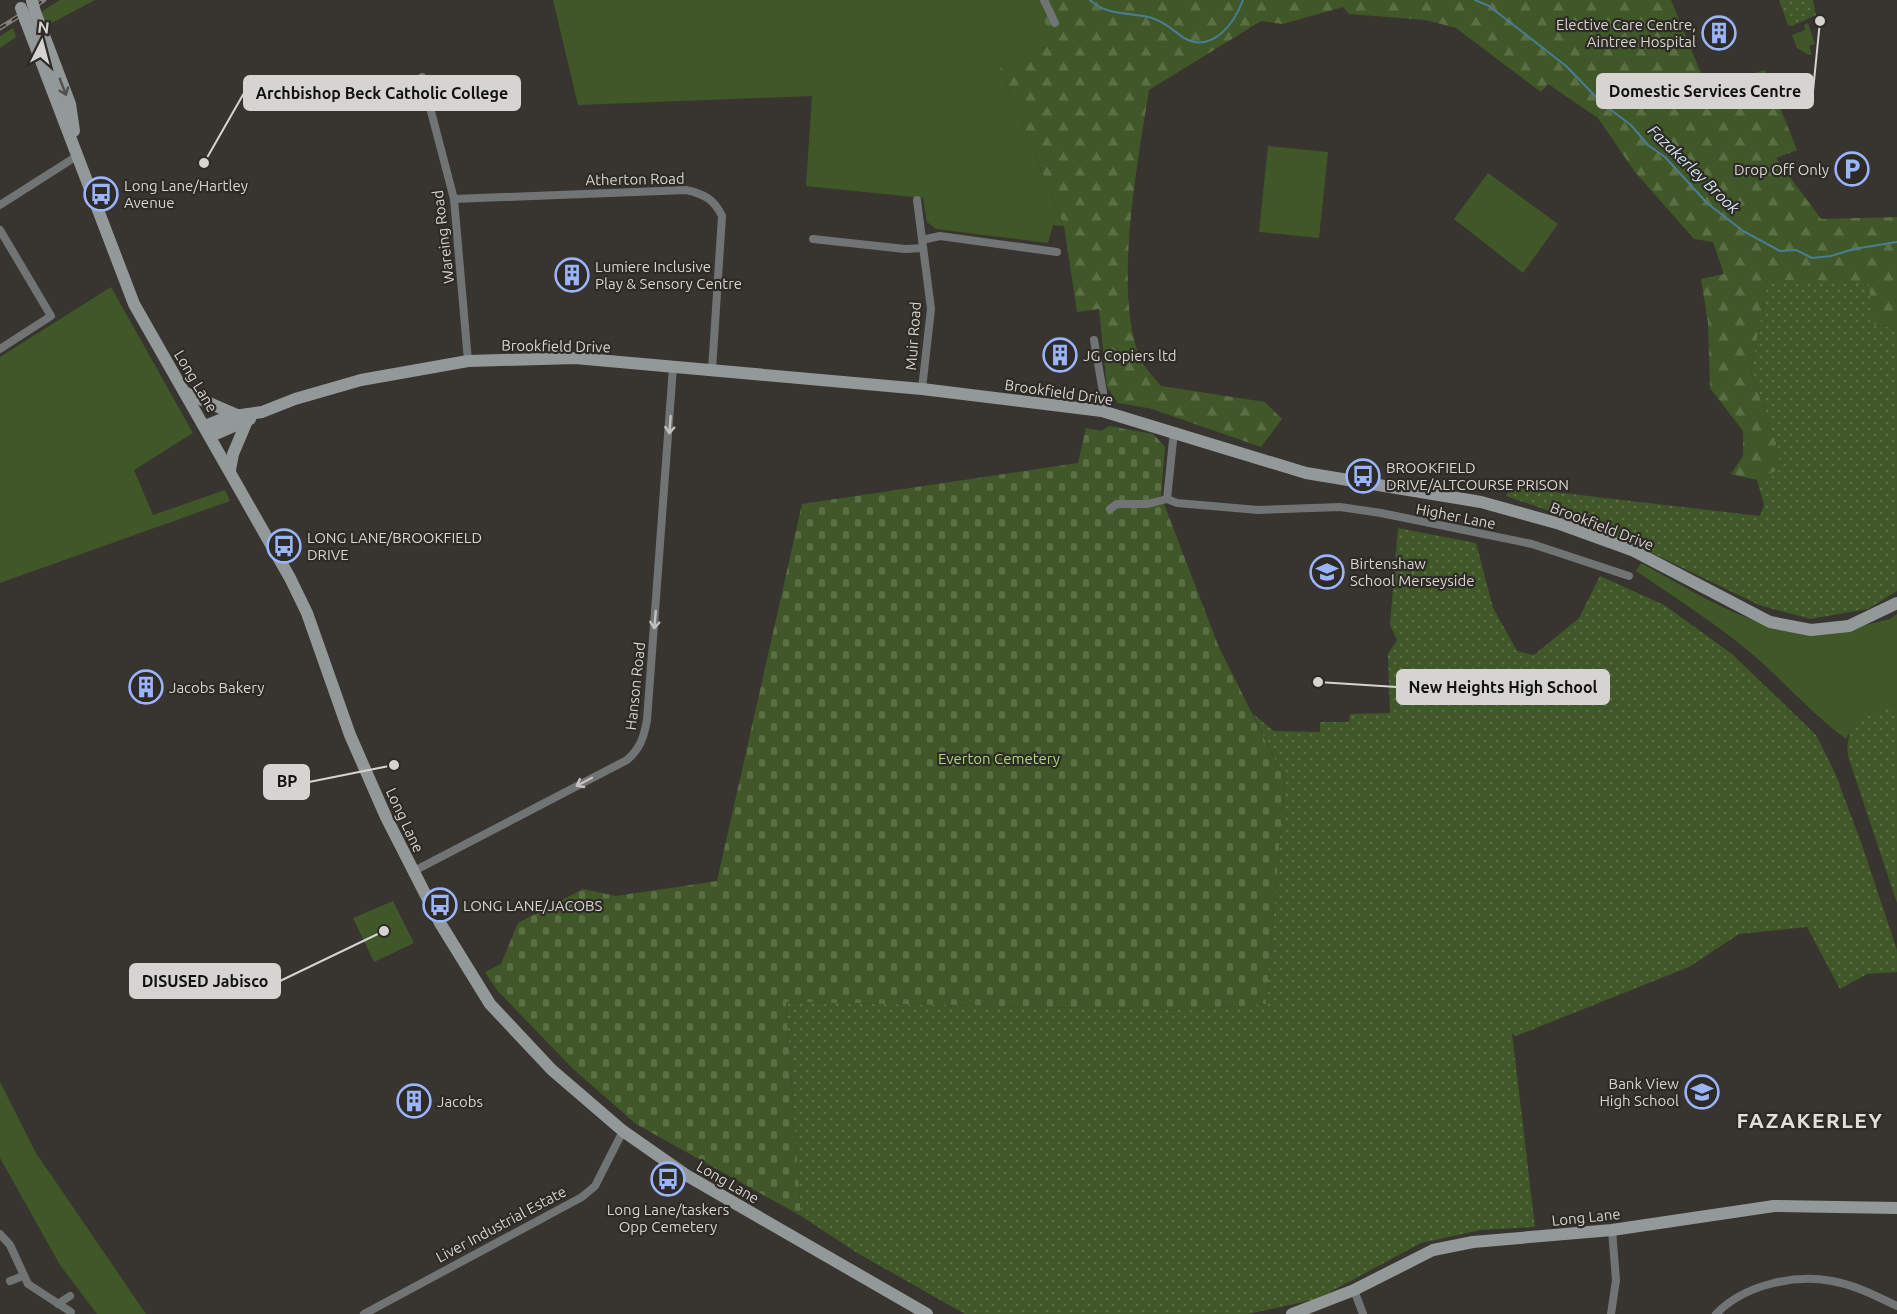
<svg xmlns="http://www.w3.org/2000/svg" width="1897" height="1314" font-family="Ubuntu,sans-serif">
  <style>
    .green { fill: #405827 }
    .forest { fill: url(#forest-firs) }
    .cemetery { fill: url(#cemetery-stones) }
    .park { fill: url(#park-dots) }
    .lines { fill: none; stroke-linecap: round; stroke-linejoin: round }
    .stream { stroke: #497c95; stroke-width: 2 }
    .street { stroke: #717475; stroke-width: 8 }
    .secondary { stroke: #939899; stroke-width: 12 }
    .rail-casing { stroke: #85827e; stroke-width: 4.5 }
    .rail { stroke: #2e2a26; stroke-width: 2; stroke-dasharray: 7; stroke-linecap: butt }
    .secondary-bridge { stroke: #939899; stroke-width: 12 }
    .oneway { stroke: #51504e }
    .oneway2 { stroke: #c2c1bf }
    .labels { text-anchor: middle; dominant-baseline: central; stroke-width: 4.5; stroke-linejoin: round; paint-order: stroke }
    .poi-label { font-size: 15px; fill: #d6d4d1; stroke: #2e2a26; text-anchor: start }
    .street-label { font-size: 15px; fill: #d6d4d1; stroke: #2e2a26 }
    .park-label { font-size: 15px; fill: #a7da76; stroke: #2e2a26 }
    .water-label { font-size: 16px; font-style: italic; fill: #d0e4f1; stroke: #2e2a26 }
    .district-label { font-size: 21px; font-weight: bold; letter-spacing: 1.5px; fill: #e2ded8; stroke: #2e2a26 }
    .leader { fill: none; stroke: #d6d4d1; stroke-width: 2 }
    .callout-dot { fill: #d6d4d1; stroke: #2e2a26; stroke-width: 2 }
    .callout { fill: #d6d4d1; stroke: #d6d4d1; stroke-width: 2 }
    .callout-label { font-size: 16px; text-anchor: middle; font-weight: bold; fill: #111 }
  </style>
  <defs>
    <pattern id="forest-firs" width="22" height="20" patternUnits="userSpaceOnUse" patternTransform="scale(1.5)"><rect width="22" height="20" fill="#405827"/><path d="M5 1l3.5 6h-7zM16 11l3.5 6h-7z" fill="#5b6f45"/></pattern>
    <pattern id="cemetery-stones" width="16" height="16" patternUnits="userSpaceOnUse" patternTransform="scale(1.5)"><rect width="16" height="16" fill="#405827"/><path d="M2 7V4a2 2 0 0 1 4 0v3zM10 15v-3a2 2 0 0 1 4 0v3z" fill="#5b6f45"/></pattern>
    <pattern id="park-dots" width="8" height="8" patternUnits="userSpaceOnUse" patternTransform="scale(1.5)"><rect width="8" height="8" fill="#405827"/><path d="M2 2h.1M6 6h.1" fill="none" stroke="#5b6f45" stroke-width="1.8" stroke-linecap="round"/></pattern>
  </defs>
  <rect width="100%" height="100%" fill="#383430"/>
  <g class="green">
    <path d="M60 0H95L46 26 41 12Z"/>
    <path d="M553 0H1036L1056 42 1000 68 1064 226 1053 225 1048 243 936 229 927 222 923 198 806 186 812 96 578 105Z"/>
    <path d="M1808 23 1815 44 1809 46 1812 54 1809 55 1797 48 1792 35 1805 30 1804 25Z"/>
    <path d="M13 28 16 37 0 48V36Z"/>
    <path d="M1268 146 1328 152 1319 238 1259 232Z"/>
    <path d="M1488 173 1558 224 1523 273 1454 219Z"/>
    <path d="M111 287 193 433 134 470 153 515 225 490 230 501 0 583V357Z"/>
    <path d="M1641 563C1699 594 1762 638 1831 632 1851 630 1871 623 1890 619L1897 614V705C1878 712 1855 721 1846 739 1814 715 1788 686 1758 659 1720 626 1677 599 1636 571Z"/>
    <path d="M393 901 414 943 374 962 353 918Z"/>
    <path d="M0 1082 36 1153 146 1314H97L60 1265 0 1158Z"/>
  </g>
  <path class="forest" d="M1033 0H1671L1707 88 1765 70 1797 150 1776 158 1821 219 1897 217V329L1875 325 1768 280 1751 372 1776 442 1780 469 1757 480 1731 474 1743 456V431L1710 388 1708 323 1701 279 1724 274 1713 242 1694 239 1635 172 1598 118 1548 84 1541 92 1456 28 1426 20 1349 14 1343 7 1283 24 1261 21 1149 90C1138 161 1112 295 1141 360 1145 369 1155 378 1161 386L1265 402 1282 419 1261 447 1149 408 1118 403 1107 387 1099 309 1077 312 1064 226 1000 68 1056 42Z"/>
  <path class="cemetery" d="M1109 426 1153 434 1165 447 1161 496 1218 645 1285 780 1266 1004 1193 1010 786 1002 801 1216 636 1124 572 1068 497 990 485 972 501 964 518 923 583 889 616 896 717 881 802 504 1078 463 1086 428 1101 431Z"/>
  <g class="park">
    <path d="M1779 0H1813L1816 15 1792 26 1788 25Z"/>
    <path d="M1768 280 1868 281 1875 325 1897 329V591L1868 609 1810 619 1759 605 1652 553 1561 515 1506 496 1511 487 1760 516 1764 505 1757 480 1780 469 1776 442 1751 372Z"/>
    <path d="M1398 528 1476 543 1493 608 1517 651 1534 655 1579 618 1600 576 1664 605 1732 654 1816 735 1835 773 1862 845 1897 950V972L1867 974 1840 989 1807 927 1739 934 1689 967 1516 1036 1512 1033 1535 1227 1481 1230 1421 1243 1317 1299 1248 1314H965L859 1254 801 1216 786 1002 1193 1010 1266 1004 1285 780 1253 714 1274 731 1320 732V722H1349L1350 714 1390 713 1388 654 1397 640 1390 625Z"/>
    <path d="M1897 705V903L1848 756C1844 720 1868 715 1897 705Z"/>
  </g>
  <g class="lines">
    <g class="stream">
      <path d="M1090 0C1106 16 1132 12 1152 18 1165 22 1174 31 1184 38 1213 54 1235 22 1243 0"/>
      <path d="M1475 0 1489 6 1566 66 1603 104 1631 125 1648 145 1665 157 1707 203 1743 231 1780 251 1796 250 1812 258 1831 256 1854 249 1897 242"/>
    </g>
    <g class="street">
      <path d="M1044 0 1055 23"/>
      <path d="M422 77 454 199 468 361"/>
      <path d="M454 199 686 190C704 194 714 199 722 216L712 370"/>
      <path d="M917 200 931 309 922 389"/>
      <path d="M0 205 77 156"/>
      <path d="M0 230 51 316 0 349"/>
      <path d="M813 239 905 249 923 248"/>
      <path d="M922 240 940 236 1057 252"/>
      <path d="M1094 340 1103 392 1102 411"/>
      <path d="M1174 431 1167 499 1177 503 1258 510 1340 507 1381 513 1532 544 1629 576"/>
      <path d="M1110 509 1117 504H1148L1167 499"/>
      <path d="M412 872 627 760C640 749 644 737 647 720L673 367"/>
      <path d="M0 1234 10 1245 28 1284 71 1312"/>
      <path d="M10 1281 23 1276"/>
      <path d="M1354 1290 1363 1314"/>
      <path d="M58 1304 70 1296"/>
      <path d="M364 1314 582 1197 595 1186 623 1131"/>
      <path d="M1611 1314 1616 1280 1612 1230"/>
      <path d="M1716 1314C1744 1285 1793 1274 1832 1281 1855 1285 1876 1296 1897 1306"/>
    </g>
    <g class="secondary">
      <path d="M35 12 70 104 74 131"/>
      <path d="M25 19 134 304 290 578 307 613 350 735 386 817 440 923 490 1004 552 1070 623 1131 686 1175 927 1314"/>
      <path d="M186 393 237 415"/>
      <path d="M205 426 227 417 262 412 295 399 361 380 468 361 575 358 922 389 1102 411 1306 473 1481 502 1560 524 1632 550 1770 622 1811 630 1849 626 1897 603"/>
      <path d="M211 436 250 419"/>
      <path d="M230 470 233 454 247 421"/>
      <path d="M1292 1314 1354 1290 1433 1250 1473 1242 1612 1230 1774 1206 1897 1208"/>
    </g>
    <defs>
      <path id="rail" d="M0 28 44 0"/>
    </defs>
    <use href="#rail" class="rail-casing"/>
    <use href="#rail" class="rail"/>
    <g class="secondary-bridge">
      <path d="M32 1 35 12"/>
      <path d="M21 8 25 19"/>
    </g>
  </g>
  <defs><path id="oneway-shaft" d="M-6 0H5M1.5-3L5.5 0L1.5 3" fill="none" stroke-width="1.6" stroke-linecap="round" stroke-linejoin="round" transform="scale(1.5)"/></defs>
  <use class="oneway" href="#oneway-shaft" transform="translate(63 87) rotate(69)"/>
  <g class="oneway2">
    <use href="#oneway-shaft" transform="translate(670 425) rotate(94)"/>
    <use href="#oneway-shaft" transform="translate(655 620) rotate(95)"/>
    <use href="#oneway-shaft" transform="translate(584 782) rotate(152)"/>
  </g>
  <defs>
    <symbol id="building-ring" viewBox="-11 -11 22 22"><circle r="9.5" fill="#2e2a26" stroke="#9bb5fd" stroke-width="1.5"/><path d="M-4-6H4V6H1V3H-1V6H-4ZM-2.5-4.3h1.7v1.8h-1.7ZM.8-4.3h1.7v1.8H.8ZM-2.5-1h1.7V.8h-1.7ZM.8-1h1.7V.8H.8Z" fill="#9bb5fd"/></symbol>
    <symbol id="parking-ring" viewBox="-11 -11 22 22"><circle r="9.5" fill="#2e2a26" stroke="#9bb5fd" stroke-width="1.5"/><path d="M-3.5-5.5H1a3.5 3.5 0 0 1 0 7H-1V5.5H-3.5ZM-1-3.4V-.6H.8a1.4 1.4 0 0 0 0-2.8Z" fill="#9bb5fd"/></symbol>
    <symbol id="bus-ring" viewBox="-11 -11 22 22"><circle r="9.5" fill="#2e2a26" stroke="#9bb5fd" stroke-width="1.5"/><path d="M-5-6H5V4H4V6H2V4H-2V6H-4V4H-5ZM-3.5-4V0h7V-4ZM-3.5 1.2v1.5H-2V1.2ZM2 1.2v1.5H3.5V1.2Z" fill="#9bb5fd"/></symbol>
    <symbol id="school-ring" viewBox="-11 -11 22 22"><circle r="9.5" fill="#2e2a26" stroke="#9bb5fd" stroke-width="1.5"/><path d="M0-5L7-2L0 1L-7-2ZM-4 1L0 2.5L4 1V4Q0 6-4 4Z" fill="#9bb5fd"/></symbol>
  </defs>
  <g fill-rule="evenodd">
    <use href="#building-ring" x="1700" y="14" width="38" height="38"/>
    <use href="#parking-ring" x="1833" y="150" width="38" height="38"/>
    <use href="#bus-ring" x="82" y="175" width="38" height="38"/>
    <use href="#building-ring" x="553" y="256" width="38" height="38"/>
    <use href="#building-ring" x="1041" y="336" width="38" height="38"/>
    <use href="#bus-ring" x="1344" y="457" width="38" height="38"/>
    <use href="#bus-ring" x="265" y="527" width="38" height="38"/>
    <use href="#school-ring" x="1308" y="553" width="38" height="38"/>
    <use href="#building-ring" x="127" y="668" width="38" height="38"/>
    <use href="#bus-ring" x="421" y="886" width="38" height="38"/>
    <use href="#school-ring" x="1683" y="1073" width="38" height="38"/>
    <use href="#building-ring" x="395" y="1082" width="38" height="38"/>
    <use href="#bus-ring" x="649" y="1160" width="38" height="38"/>
  </g>
  <g class="labels">
    <g class="poi-label">
      <text x="1696" y="24" text-anchor="end">Elective Care Centre,<tspan x="1696" dy="17">Aintree Hospital</tspan></text>
      <text x="1829" y="169" text-anchor="end">Drop Off Only</text>
      <text x="124" y="185">Long Lane/Hartley<tspan x="124" dy="17">Avenue</tspan></text>
      <text x="595" y="266">Lumiere Inclusive<tspan x="595" dy="17">Play &amp; Sensory Centre</tspan></text>
      <text x="1083" y="355">JG Copiers ltd</text>
      <text x="1386" y="467">BROOKFIELD<tspan x="1386" dy="17">DRIVE/ALTCOURSE PRISON</tspan></text>
      <text x="307" y="537">LONG LANE/BROOKFIELD<tspan x="307" dy="17">DRIVE</tspan></text>
      <text x="1350" y="563">Birtenshaw<tspan x="1350" dy="17">School Merseyside</tspan></text>
      <text x="169" y="687">Jacobs Bakery</text>
      <text x="463" y="905">LONG LANE/JACOBS</text>
      <text x="1679" y="1083" text-anchor="end">Bank View<tspan x="1679" dy="17">High School</tspan></text>
      <text x="437" y="1101">Jacobs</text>
      <text x="668" y="1209" text-anchor="middle">Long Lane/taskers<tspan x="668" dy="17">Opp Cemetery</tspan></text>
    </g>
    <g class="street-label">
      <text transform="translate(635 179) rotate(-1)">Atherton Road</text>
      <text transform="translate(443 237) rotate(-97)">Wareing Road</text>
      <text transform="translate(913 336) rotate(-86)">Muir Road</text>
      <text transform="translate(556 346) rotate(1)">Brookfield Drive</text>
      <text transform="translate(196 381) rotate(59)">Long Lane</text>
      <text transform="translate(1059 392) rotate(8)">Brookfield Drive</text>
      <text transform="translate(1456 516) rotate(11)">Higher Lane</text>
      <text transform="translate(1602 526) rotate(21)">Brookfield Drive</text>
      <text transform="translate(635 686) rotate(-84)">Hanson Road</text>
      <text transform="translate(405 820) rotate(65)">Long Lane</text>
      <text transform="translate(728 1182) rotate(30)">Long Lane</text>
      <text transform="translate(1586 1217) rotate(-6)">Long Lane</text>
      <text transform="translate(501 1224) rotate(-28)">Liver Industrial Estate</text>
    </g>
    <g class="park-label">
      <text x="999" y="758">Everton Cemetery</text>
    </g>
    <g class="water-label">
      <text transform="translate(1694 169) rotate(44)">Fazakerley Brook</text>
    </g>
    <g class="district-label">
      <text x="1810" y="1120">FAZAKERLEY</text>
    </g>
  </g>
  <path class="leader" d="M1820 21L1813 91M204 163L244 93M1318 682L1397 687M394 765L309 782M384 931L280 981"/>
  <g class="callout-dot">
    <circle cx="1820" cy="21" r="6"/>
    <circle cx="204" cy="163" r="6"/>
    <circle cx="1318" cy="682" r="6"/>
    <circle cx="394" cy="765" r="6"/>
    <circle cx="384" cy="931" r="6"/>
  </g>
  <g class="callout">
    <rect x="1597" y="74" width="216" height="34" rx="6"/>
    <rect x="244" y="76" width="276" height="34" rx="6"/>
    <rect x="1397" y="670" width="212" height="34" rx="6"/>
    <rect x="264" y="765" width="45" height="34" rx="6"/>
    <rect x="130" y="964" width="150" height="34" rx="6"/>
  </g>
  <g class="callout-label">
    <text x="1705" y="97">Domestic Services Centre</text>
    <text x="382" y="99">Archbishop Beck Catholic College</text>
    <text x="1503" y="693">New Heights High School</text>
    <text x="287" y="787">BP</text>
    <text x="205" y="987">DISUSED Jabisco</text>
  </g>
  <g transform="translate(42 42) rotate(6)" stroke="#2e2a26" stroke-width="4.5" paint-order="stroke">
  <path d="M0-4.5L10 22L0 15L-10 22Z" fill="#d6d4d1"/>
  <text y="-9" font-size="16" font-weight="bold" text-anchor="middle" fill="#d6d4d1">N</text>
  </g>
</svg>
